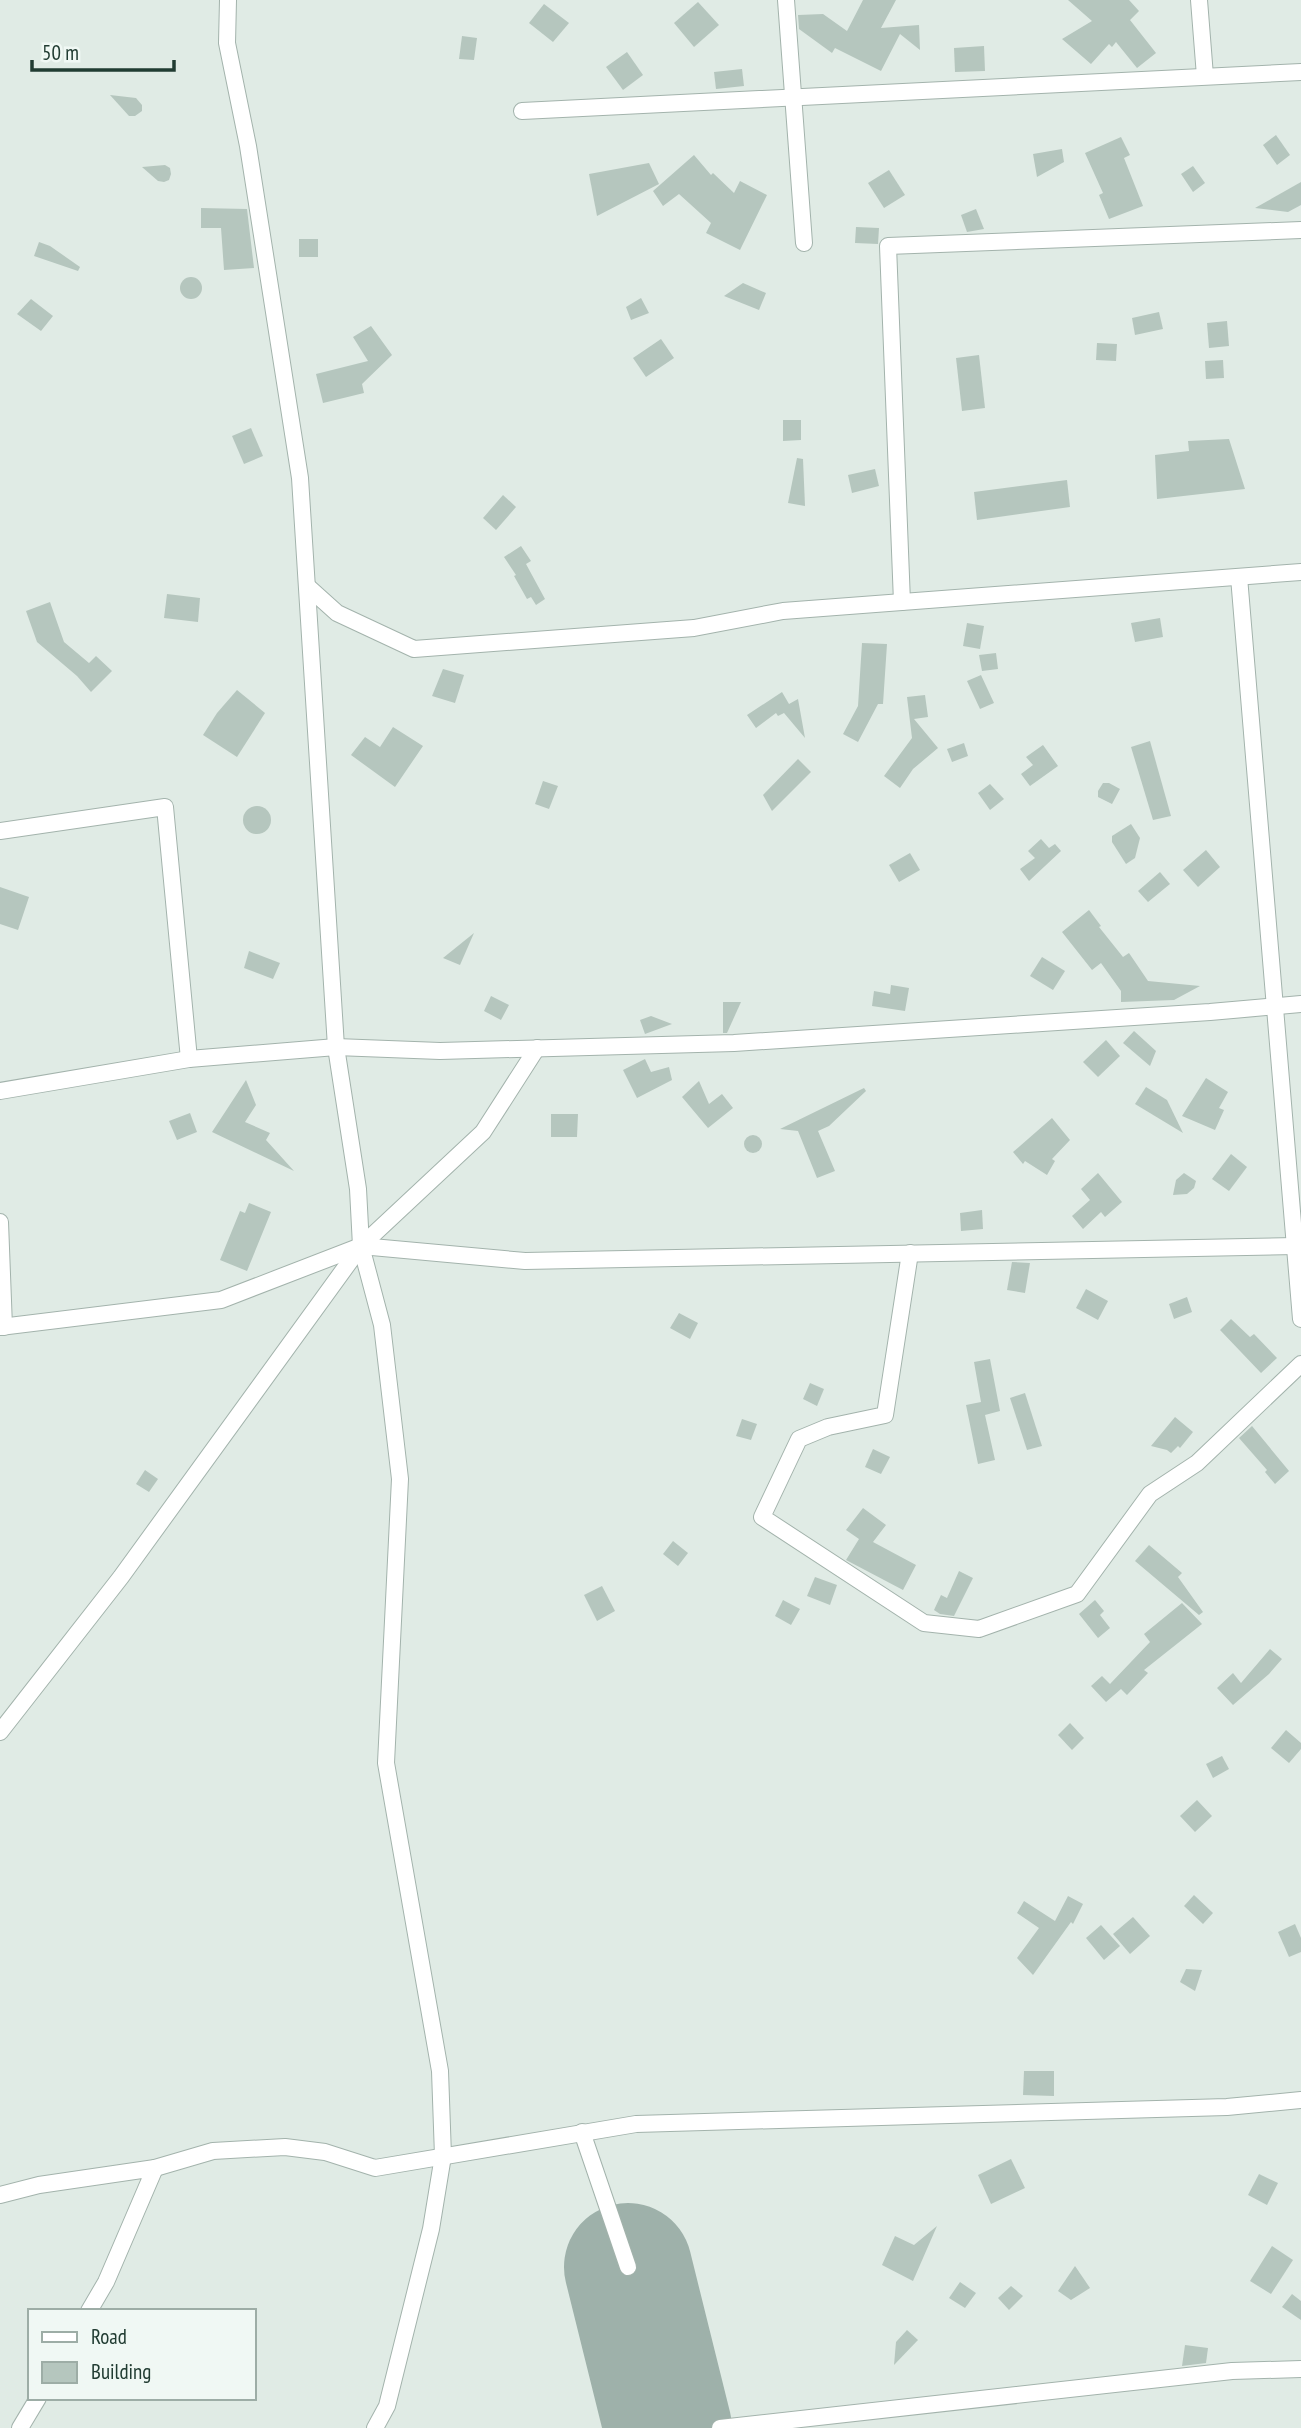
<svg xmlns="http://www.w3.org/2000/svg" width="1301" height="2428" font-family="'PT Sans Narrow',sans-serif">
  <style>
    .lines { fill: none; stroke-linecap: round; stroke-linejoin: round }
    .runway { stroke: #9eb1aa; stroke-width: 128 }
    .building { fill: #b5c6be }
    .street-casing { stroke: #a3b3ac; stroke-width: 18 }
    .street { stroke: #fff; stroke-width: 16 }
  </style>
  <rect width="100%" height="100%" fill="#e0ebe5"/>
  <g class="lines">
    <path class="runway" d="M628 2267 668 2428"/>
  </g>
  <g class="building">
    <path d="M863 0H896L881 28 919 25 920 50 900 34 881 71 835 48 832 53 799 29 798 15 823 14 847 31Z"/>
    <path d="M1068 0H1129L1139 11 1130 20 1156 53 1137 68 1116 42 1112 47 1109 44 1091 64 1062 39 1092 21Z"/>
    <path d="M698 2 719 25 694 47 674 23Z"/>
    <path d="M544 4 569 23 553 42 529 23Z"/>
    <path d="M462 36 477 38 474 60 459 59Z"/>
    <path d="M984 46 985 71 955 72 954 48Z"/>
    <path d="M627 52 643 75 623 90 606 67Z"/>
    <path d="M742 69 744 86 716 89 714 72Z"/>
    <path d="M110 95 136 98 142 105V111L135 116H129Z"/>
    <path d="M1276 135 1290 155 1277 165 1263 145Z"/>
    <path d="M1121 137 1130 155 1124 158 1143 206 1109 219 1099 195 1103 193 1085 153Z"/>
    <path d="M1062 149 1064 162 1037 177 1033 154Z"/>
    <path d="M694 155 711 175 713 173 734 193 740 181 767 195 740 250 706 233 711 223 679 194 663 206 653 191Z"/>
    <path d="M649 163 659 184 597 216 589 174Z"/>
    <path d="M165 165 170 168 171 174 169 180 164 182 158 181 142 167Z"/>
    <path d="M1193 166 1205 183 1193 192 1181 174Z"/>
    <path d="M889 170 905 195 884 208 868 183Z"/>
    <path d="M1301 182V205L1288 212 1255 208Z"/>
    <path d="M201 208 247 209 254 268 224 270 221 228H201Z"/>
    <path d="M976 209 984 229 967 232 961 215Z"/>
    <path d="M856 227 879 228 878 244 855 243Z"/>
    <rect x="299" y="239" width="19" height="18"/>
    <path d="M39 242 50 246 80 267 78 271 34 256Z"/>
    <circle cx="191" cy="288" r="11"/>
    <path d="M743 283 766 293 759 310 724 296Z"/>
    <path d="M641 298 649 313 631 320 626 307Z"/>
    <path d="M31 299 53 316 41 331 17 314Z"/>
    <path d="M1159 312 1163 329 1135 335 1132 318Z"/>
    <path d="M1227 321 1229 346 1209 348 1207 323Z"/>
    <path d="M371 326 392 355 362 384 364 393 323 403 316 374 368 361 353 337Z"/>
    <path d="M661 339 674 358 646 377 633 358Z"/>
    <path d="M1097 343 1117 344 1116 361 1096 360Z"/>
    <path d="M979 355 985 408 962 411 956 358Z"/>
    <path d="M1223 360 1224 378 1206 379 1205 361Z"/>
    <path d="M783 420H801V440L783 441Z"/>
    <path d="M251 428 263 456 244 464 232 436Z"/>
    <path d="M1229 439 1245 489 1157 499 1155 455 1189 451 1188 441Z"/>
    <path d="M797 458 803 459 805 506 788 503Z"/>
    <path d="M875 469 879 486 852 493 848 475Z"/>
    <path d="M1067 480 1070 507 977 520 974 492Z"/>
    <path d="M503 495 516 507 496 530 483 518Z"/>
    <path d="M521 546 531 561 526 564 545 599 536 605 531 597 527 599 514 576 516 575 504 557Z"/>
    <path d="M167 594 200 598 198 622 164 618Z"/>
    <path d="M50 602 64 642 89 663 96 656 112 671 91 692 77 676 37 642 26 611Z"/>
    <path d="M1160 618 1163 637 1135 642 1131 623Z"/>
    <path d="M967 623 984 626 980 649 963 646Z"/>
    <path d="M862 643 887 644 883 704H878L858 742 843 734 858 706Z"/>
    <path d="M996 653 998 669 982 671 979 655Z"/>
    <path d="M443 669 464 675 455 703 432 696Z"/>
    <path d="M981 675 994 703 980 709 967 681Z"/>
    <path d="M237 690 265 713 237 757 203 735 217 713Z"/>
    <path d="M782 692 789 704 798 699 805 738 784 713 778 716 776 713 756 728 747 715Z"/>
    <path d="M925 695 928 717 914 719 938 748 913 769 900 788 884 776 912 738 907 697Z"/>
    <path d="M393 727 423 746 395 787 351 755 365 737 380 747Z"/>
    <path d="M1150 741 1171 816 1153 820 1131 747Z"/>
    <path d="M964 743 968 756 952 762 947 749Z"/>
    <path d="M1043 745 1058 766 1030 786 1021 774 1033 765 1026 757Z"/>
    <path d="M798 759 811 772 772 811 763 795Z"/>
    <path d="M543 781 558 786 549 809 535 804Z"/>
    <path d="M1103 783H1109L1120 789 1112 804 1098 797V791Z"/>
    <path d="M990 784 1004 799 990 810 978 793Z"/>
    <circle cx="257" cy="820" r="14"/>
    <path d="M1131 824 1140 838 1135 858 1126 864 1112 842V836Z"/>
    <path d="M1041 839 1049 848 1055 844 1061 851 1029 881 1020 869 1035 858 1028 851Z"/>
    <path d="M1206 850 1220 867 1198 887 1183 870Z"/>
    <path d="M910 853 920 870 899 882 889 865Z"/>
    <path d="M1160 872 1170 884 1148 902 1138 891Z"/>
    <path d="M0 887 29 897 18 930 0 924Z"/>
    <path d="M1089 910 1101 926 1099 927 1123 957 1129 953 1148 981 1200 986 1174 1000 1121 1002V991L1101 963 1092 970 1062 932Z"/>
    <path d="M474 933 460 965 443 958Z"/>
    <path d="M249 951 280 963 273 979 244 968Z"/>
    <path d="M1042 957 1065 971 1053 990 1030 976Z"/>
    <path d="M891 985 909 988 905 1011 872 1006 874 991 890 994Z"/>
    <path d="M491 996 509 1005 501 1020 484 1011Z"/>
    <path d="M723 1002H741L727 1033H723Z"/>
    <path d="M651 1016 672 1024 645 1034 640 1020Z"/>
    <path d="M1134 1031 1156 1051 1150 1066 1123 1043Z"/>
    <path d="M1106 1040 1120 1056 1098 1077 1083 1062Z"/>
    <path d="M645 1059 651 1072 669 1067 672 1080 637 1098 623 1070Z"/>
    <path d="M1206 1078 1228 1092 1219 1108 1224 1110 1215 1130 1182 1116Z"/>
    <path d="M246 1080 256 1105 245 1122 270 1133 266 1140 294 1171 212 1132Z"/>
    <path d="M699 1081 709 1104 722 1094 733 1108 708 1128 682 1097Z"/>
    <path d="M1146 1087 1167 1100 1183 1133 1135 1104Z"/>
    <path d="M864 1088 866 1091 829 1126 818 1131 835 1171 817 1178 798 1131 780 1129Z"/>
    <path d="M190 1113 197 1132 177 1140 169 1121Z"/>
    <path d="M551 1114H578L577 1137H551Z"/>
    <path d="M1052 1118 1070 1140 1052 1159 1055 1161 1047 1175 1025 1161 1023 1164 1013 1152Z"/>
    <circle cx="753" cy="1144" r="9"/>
    <path d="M1231 1154 1247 1167 1229 1191 1212 1179Z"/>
    <path d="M1098 1173 1122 1202 1105 1217 1101 1212 1083 1229 1072 1216 1090 1200 1081 1189Z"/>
    <path d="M1184 1173 1196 1181 1194 1188 1187 1194 1173 1195 1176 1180Z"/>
    <path d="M249 1203 271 1212 247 1271 220 1260 240 1211 245 1213Z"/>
    <path d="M982 1210 983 1229 961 1231 960 1213Z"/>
    <path d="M1012 1262 1030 1263 1025 1293 1007 1290Z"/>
    <path d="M1086 1289 1108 1301 1098 1320 1076 1308Z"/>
    <path d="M1187 1297 1192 1312 1174 1319 1169 1304Z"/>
    <path d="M679 1313 698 1323 690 1339 670 1328Z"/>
    <path d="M1231 1319 1250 1337 1254 1334 1277 1358 1261 1373 1220 1330Z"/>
    <path d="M990 1359 1000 1411 985 1415 995 1460 978 1464 966 1405 981 1402 974 1362Z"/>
    <path d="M810 1383 824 1389 817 1406 803 1399Z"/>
    <path d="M1025 1393 1042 1446 1027 1450 1010 1398Z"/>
    <path d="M1175 1417 1193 1432 1180 1448 1178 1446 1171 1453 1167 1450 1151 1446Z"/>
    <path d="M742 1419 757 1424 751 1440 736 1436Z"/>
    <path d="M1252 1426 1289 1471 1275 1484 1265 1472 1267 1470 1239 1438Z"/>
    <path d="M873 1449 890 1457 881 1474 865 1467Z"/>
    <path d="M145 1470 158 1479 149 1492 136 1484Z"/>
    <path d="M863 1508 886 1525 873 1542 916 1565 903 1590 846 1560 859 1539 846 1530Z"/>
    <path d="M673 1541 688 1553 678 1566 663 1554Z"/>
    <path d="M1149 1545 1182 1573 1178 1577 1203 1612 1199 1615 1135 1561Z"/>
    <path d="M959 1571 973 1578 954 1616 940 1614 934 1610 941 1595 947 1598Z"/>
    <path d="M815 1577 837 1585 830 1605 807 1596Z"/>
    <path d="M602 1586 615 1611 597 1621 584 1595Z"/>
    <path d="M783 1600 800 1609 791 1625 775 1616Z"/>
    <path d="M1095 1600 1104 1611 1100 1615 1110 1628 1098 1638 1079 1614Z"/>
    <path d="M1182 1603 1202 1624 1144 1670 1148 1673 1127 1695 1121 1689 1106 1702 1091 1686 1102 1676 1110 1684 1150 1642 1144 1634Z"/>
    <path d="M1270 1649 1282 1659 1269 1674 1233 1705 1217 1688 1233 1673 1241 1683Z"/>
    <path d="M1070 1723 1084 1738 1072 1750 1058 1735Z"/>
    <path d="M1286 1730 1301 1743V1749L1289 1763 1271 1748Z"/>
    <path d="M1222 1756 1229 1769 1213 1778 1206 1764Z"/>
    <path d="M1197 1800 1212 1816 1195 1832 1180 1816Z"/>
    <path d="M1194 1895 1213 1913 1203 1924 1184 1906Z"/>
    <path d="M1068 1896 1083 1904 1073 1924 1071 1922 1033 1975 1017 1958 1039 1928 1017 1913 1024 1901 1055 1921Z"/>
    <path d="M1133 1917 1150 1936 1130 1954 1113 1934Z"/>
    <path d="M1295 1924 1301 1938V1952L1289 1957 1278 1932Z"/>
    <path d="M1101 1925 1120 1946 1104 1960 1086 1938Z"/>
    <path d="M1186 1969 1202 1970 1195 1991 1180 1982Z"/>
    <path d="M1024 2071H1054V2096L1023 2095Z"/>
    <path d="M1011 2159 1025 2188 991 2204 978 2175Z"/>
    <path d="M1259 2174 1278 2183 1267 2205 1248 2195Z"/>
    <path d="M937 2226 913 2281 882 2265 895 2236 914 2245Z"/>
    <path d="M1272 2246 1293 2260 1271 2294 1250 2281Z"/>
    <path d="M1075 2266 1090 2288 1071 2300 1058 2291Z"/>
    <path d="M960 2282 976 2293 965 2308 949 2298Z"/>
    <path d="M1011 2286 1023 2296 1009 2310 998 2298Z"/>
    <path d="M1292 2294 1301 2301V2320L1282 2307Z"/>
    <path d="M907 2330 918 2340 894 2365 896 2342Z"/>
    <path d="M1185 2345 1208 2348 1206 2363 1182 2366Z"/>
  </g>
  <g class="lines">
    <defs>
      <g id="street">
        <path d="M228 0 227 43 248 146 300 478 336 1047 358 1189 361 1246 382 1325 400 1479 386 1763 440 2071 443 2156 431 2229 387 2406 375 2428"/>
        <path d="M786 0 804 243"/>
        <path d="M1199 0 1205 76"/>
        <path d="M522 111 1301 72"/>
        <path d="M1239 577 1301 1319"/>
        <path d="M307 586 337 613 414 649 694 628 783 611 1301 572"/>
        <path d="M902 602 888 246 1301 230"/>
        <path d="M0 831 165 807 189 1059"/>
        <path d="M0 1091 189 1059 336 1047 440 1051 734 1043 1210 1012 1301 1004"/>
        <path d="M0 1222 4 1327"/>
        <path d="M910 1253 885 1415 828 1427 799 1439 762 1517 924 1623 979 1629 1077 1594 1150 1494 1197 1463 1301 1364"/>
        <path d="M0 1327 221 1300 361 1246 525 1261 1295 1246"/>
        <path d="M0 1732 121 1577 361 1246 483 1132 537 1048"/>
        <path d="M582 2132 628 2267"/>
        <path d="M155 2168 213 2151 285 2147 325 2152 375 2168 636 2124 1227 2107 1301 2100"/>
        <path d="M0 2195 39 2185 155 2168 106 2282 89 2311"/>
        <path d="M20 2428 38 2398"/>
        <path d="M720 2428 1232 2371 1301 2369"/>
      </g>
    </defs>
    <use href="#street" class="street-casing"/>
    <use href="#street" class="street"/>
  </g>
  <rect x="28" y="2309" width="228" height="91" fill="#f0f8f4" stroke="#9dada6" stroke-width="2"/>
  <rect x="42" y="2332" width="35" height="10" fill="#ffffff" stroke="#9dada6" stroke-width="2"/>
  <text x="91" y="2344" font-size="21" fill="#213c32">Road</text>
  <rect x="42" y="2362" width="35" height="21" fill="#b5c6be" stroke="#9dada6" stroke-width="2"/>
  <text x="91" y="2379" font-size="21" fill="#213c32">Building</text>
  <path d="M32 60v10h142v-10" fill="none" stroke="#213c32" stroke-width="3.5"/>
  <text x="42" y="60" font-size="21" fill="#213c32" stroke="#f0f8f4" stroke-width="5" paint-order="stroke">50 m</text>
</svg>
